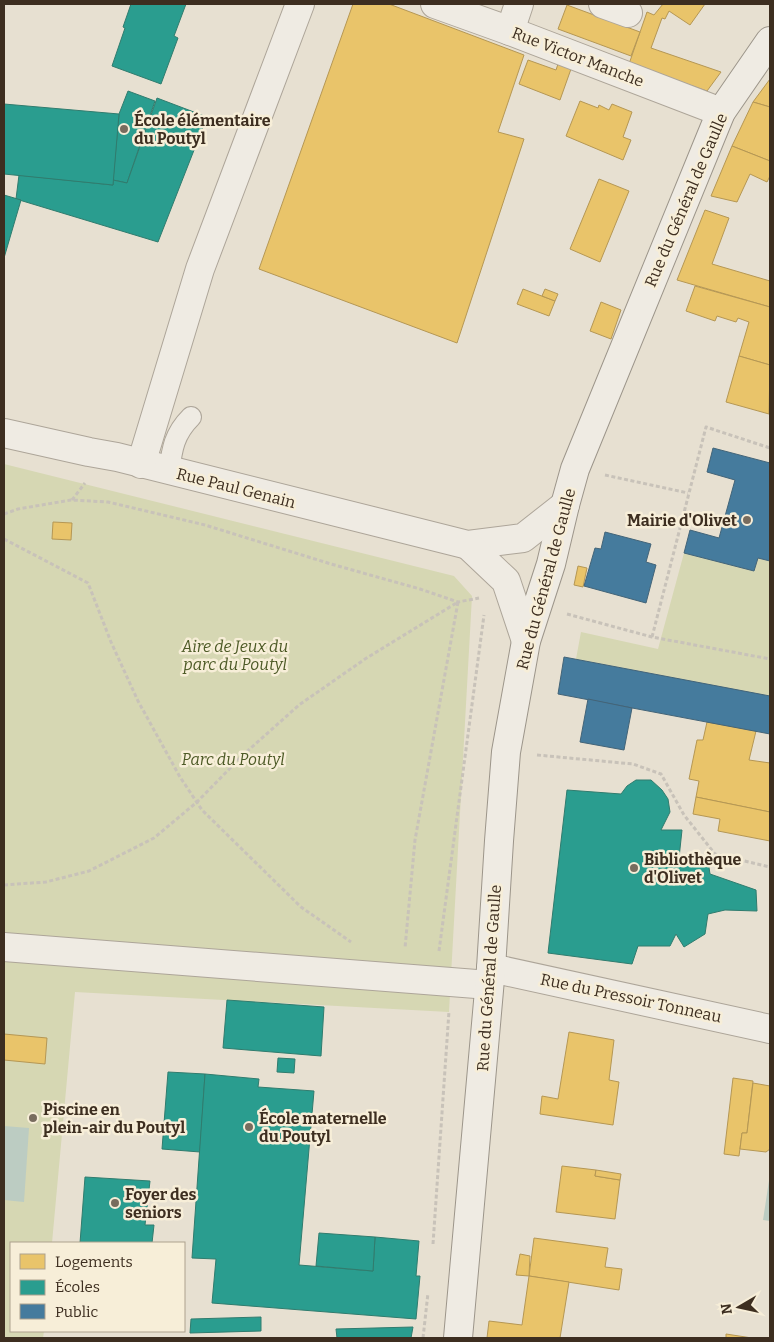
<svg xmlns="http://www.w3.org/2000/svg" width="774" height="1342" font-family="Bitter,serif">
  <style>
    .green { fill: #d6d7b3 }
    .water { fill: #bcccc2 }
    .homes { fill: #e9c46a; stroke: #b59754 }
    .schools { fill: #2a9d8f; stroke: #307c6e }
    .public { fill: #457b9d; stroke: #436478 }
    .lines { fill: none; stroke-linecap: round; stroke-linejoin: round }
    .lane-casing { stroke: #ada599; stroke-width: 22 }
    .street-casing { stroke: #ada599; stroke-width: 30 }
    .secondary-casing { stroke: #9c958a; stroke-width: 30 }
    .path { stroke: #c8c2b9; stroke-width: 3; stroke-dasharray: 4 2.5; stroke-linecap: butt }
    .lane { stroke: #efebe3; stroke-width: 20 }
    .street { stroke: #efebe3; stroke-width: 28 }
    .secondary { stroke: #efebe3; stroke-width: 28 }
    .poi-dot { fill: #786c5e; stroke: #f7eed8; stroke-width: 2 }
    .labels { text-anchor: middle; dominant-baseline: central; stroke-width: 5; stroke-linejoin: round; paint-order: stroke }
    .street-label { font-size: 16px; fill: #3d2e20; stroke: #f7eed8 }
    .poi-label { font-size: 16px; font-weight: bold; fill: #3d2e20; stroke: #f7eed8; text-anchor: start }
    .park-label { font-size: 16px; font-style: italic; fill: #4d5a26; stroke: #f7eed8 }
  </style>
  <rect width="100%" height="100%" fill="#e7e0d1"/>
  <g class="green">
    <path d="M4 464 454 576 472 596 449 1012 75 992 52 1243H11V1331H44L43 1338H4Z"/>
    <path d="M684 553 754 571 758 558 770 561V696L576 659 581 632 658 649Z"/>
  </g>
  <g class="water">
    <path d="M4 1126 29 1128 24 1202 4 1200Z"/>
    <path d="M770 1174V1221L763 1220Z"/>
  </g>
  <g class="homes">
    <path d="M353 4H389L524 55 498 132 524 139 457 343 259 269Z"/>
    <path d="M663 4H705L690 25 669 11 665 19 662 18 651 48 721 72 707 91 629 64 647 12 654 15Z"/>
    <path d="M567 5 640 32 631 56 558 29Z"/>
    <path d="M528 60 556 70 558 64 571 69 560 100 519 84Z"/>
    <path d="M770 79V107L753 102Z"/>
    <path d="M580 101 598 108 599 105 609 110 612 104 632 112 623 137 631 140 623 160 566 136Z"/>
    <path d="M753 102 770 107V161L732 146Z"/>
    <path d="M732 146 770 161V176L767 182 750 174 737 202 711 196Z"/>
    <path d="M599 179 629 191 600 262 570 249Z"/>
    <path d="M705 210 729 218 712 264 770 281V307L677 280Z"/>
    <path d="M695 286 770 307V365L739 356 749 322 738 318 736 322 717 316 715 321 686 311Z"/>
    <path d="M523 289 555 301 549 316 517 304Z"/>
    <path d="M545 289 558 294 555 301 542 296Z"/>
    <path d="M601 302 621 310 611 339 590 331Z"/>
    <path d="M739 356 770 365 769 414 726 402Z"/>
    <path d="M53 522 72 523 71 540 52 539Z"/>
    <path d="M578 566 587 568 583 587 574 585Z"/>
    <path d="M707 722 756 731 749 760 770 763V812L696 797 699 781 689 779 697 740H703Z"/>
    <path d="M696 797 770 812V841L718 831 720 819 693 814Z"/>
    <path d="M569 1032 614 1040 609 1080 619 1082 613 1125 540 1114 542 1096 558 1099Z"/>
    <path d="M4 1034 47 1038 45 1064 4 1060Z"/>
    <path d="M733 1078 753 1081 747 1133H742L739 1156 724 1154Z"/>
    <path d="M753 1083 770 1086V1149L766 1152 740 1149 742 1133H747Z"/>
    <path d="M562 1166 596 1170 595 1176 620 1180 615 1219 556 1212Z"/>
    <path d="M596 1170 621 1174 620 1180 595 1176Z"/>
    <path d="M534 1238 608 1248 605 1267 622 1269 619 1290 529 1276Z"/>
    <path d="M520 1254 530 1256 529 1276 516 1275Z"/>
    <path d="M529 1276 569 1282 560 1338H487L489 1321 522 1325Z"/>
    <path d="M726 1334 752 1338H726Z"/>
  </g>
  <g class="schools">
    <path d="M131 4H186L174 36 178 38 161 84 112 66 125 28 123 27Z"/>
    <path d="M128 91 155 101 127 183 113 180 119 114Z"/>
    <path d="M157 98 207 117 158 242 16 199 19 175 113 185V180L127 183Z"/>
    <path d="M4 104 119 114 113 185 4 174Z"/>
    <path d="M4 195 21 200 4 258Z"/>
    <path d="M636 780H651L662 790 668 799 670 812 661 830H682L679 858 708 861 710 874 756 890 757 911 725 910 708 914 705 934 684 947 676 934 670 946H638L632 964 548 953 567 790 621 794 627 786Z"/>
    <path d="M227 1000 324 1007 321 1056 223 1048Z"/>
    <path d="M278 1058 295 1059 294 1073 277 1072Z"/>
    <path d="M168 1072 205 1074 200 1152 162 1149Z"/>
    <path d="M205 1074 259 1079 258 1087 314 1091 299 1265 373 1271 375 1237 419 1241 416 1276H420L416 1319 212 1303 216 1259 192 1258Z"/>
    <path d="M85 1177 150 1181 145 1225H154L152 1243H80Z"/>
    <path d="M319 1233 375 1237 373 1271 316 1266Z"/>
    <path d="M261 1317V1331L190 1333 191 1319Z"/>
    <path d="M413 1327 411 1338H337L336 1329Z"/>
  </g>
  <g class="public">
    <path d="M713 448 770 463V561L758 558 754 571 684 553 690 530 719 538 735 480 707 472Z"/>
    <path d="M605 532 651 544 646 562 656 565 646 603 584 586 595 548 601 549Z"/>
    <path d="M564 657 770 696V734L558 694Z"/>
    <path d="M588 699 632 708 624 750 580 742Z"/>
  </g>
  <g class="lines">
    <defs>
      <path id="lane" d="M169 471C172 449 174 434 191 417"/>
      <g id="street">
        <path d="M435 4 510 31 721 112"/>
        <path d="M603 4 628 13"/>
        <path d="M510 31 519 4"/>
        <path d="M4 433 89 452 117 457 468 545 523 538 565 505"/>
        <path d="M141 464 200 269 300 4"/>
        <path d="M468 545 506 581 526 641"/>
        <path d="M4 947 489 985"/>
        <path d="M491 968 770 1029"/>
      </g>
      <path id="secondary" d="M458 1338 491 968 499 841 506 752 526 641 551 564 565 505 575 469 721 112 770 41"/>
    </defs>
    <use href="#lane" class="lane-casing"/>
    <use href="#street" class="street-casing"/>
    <use href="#secondary" class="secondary-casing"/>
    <g class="path">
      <path d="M605 475 688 493"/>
      <path d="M72 500 85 483"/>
      <path d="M4 514 18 509 71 500 108 502 205 525 331 564 420 589 458 602 479 598"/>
      <path d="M4 539 88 583 111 642 138 701 180 777 202 810 301 907 351 942"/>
      <path d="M567 614 652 637 770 659"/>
      <path d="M652 637 706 427 770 448"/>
      <path d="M537 755 633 764 661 774 684 815 715 854 770 867"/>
      <path d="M4 885 46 882 89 871 154 838 197 802 243 755 299 705 365 659 458 602 415 840 405 948"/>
      <path d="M439 951 484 615"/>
      <path d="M433 1244 449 1011"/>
      <path d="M423 1338 428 1293"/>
    </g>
    <use href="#lane" class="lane"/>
    <use href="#street" class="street"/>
    <use href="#secondary" class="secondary"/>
  </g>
  <g class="poi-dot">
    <circle cx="124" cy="129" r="5"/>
    <circle cx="747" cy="520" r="5"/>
    <circle cx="634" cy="868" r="5"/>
    <circle cx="33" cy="1118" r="5"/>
    <circle cx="249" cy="1127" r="5"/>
    <circle cx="115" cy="1203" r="5"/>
  </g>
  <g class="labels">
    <g class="street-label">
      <text transform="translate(578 57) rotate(21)">Rue Victor Manche</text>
      <text transform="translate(686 200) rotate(-67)">Rue du Général de Gaulle</text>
      <text transform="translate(236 488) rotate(14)">Rue Paul Genain</text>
      <text transform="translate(546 579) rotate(-75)">Rue du Général de Gaulle</text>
      <text transform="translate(489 978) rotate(-86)">Rue du Général de Gaulle</text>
      <text transform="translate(631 998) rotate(12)">Rue du Pressoir Tonneau</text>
    </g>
    <g class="poi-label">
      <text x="134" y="120">École élémentaire<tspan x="134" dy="18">du Poutyl</tspan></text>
      <text x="737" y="520" text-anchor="end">Mairie d'Olivet</text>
      <text x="644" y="859">Bibliothèque<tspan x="644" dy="18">d'Olivet</tspan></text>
      <text x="43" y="1109">Piscine en<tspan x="43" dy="18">plein-air du Poutyl</tspan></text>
      <text x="259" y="1118">École maternelle<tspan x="259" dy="18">du Poutyl</tspan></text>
      <text x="125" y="1194">Foyer des<tspan x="125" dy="18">seniors</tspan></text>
    </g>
    <g class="park-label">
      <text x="235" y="646">Aire de Jeux du<tspan x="235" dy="18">parc du Poutyl</tspan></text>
      <text x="233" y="759">Parc du Poutyl</text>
    </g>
  </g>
  <rect width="774" height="1342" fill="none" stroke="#3d2e20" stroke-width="10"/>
  <rect x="10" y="1242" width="175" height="90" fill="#f7eed8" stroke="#ada18e"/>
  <rect x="20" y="1254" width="25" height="15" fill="#e9c46a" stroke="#ada18e"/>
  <text x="55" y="1267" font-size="15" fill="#3d2e20">Logements</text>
  <rect x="20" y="1280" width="25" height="15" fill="#2a9d8f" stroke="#ada18e"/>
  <text x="55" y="1292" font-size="15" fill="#3d2e20">Écoles</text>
  <rect x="20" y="1304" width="25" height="15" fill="#457b9d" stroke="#ada18e"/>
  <text x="55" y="1317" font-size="15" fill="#3d2e20">Public</text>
  <g transform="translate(739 1307) rotate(261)" stroke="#f7eed8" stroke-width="4" paint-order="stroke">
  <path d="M0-4L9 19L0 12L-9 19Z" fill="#3d2e20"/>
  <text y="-8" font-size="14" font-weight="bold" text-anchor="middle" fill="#3d2e20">N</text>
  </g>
</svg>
